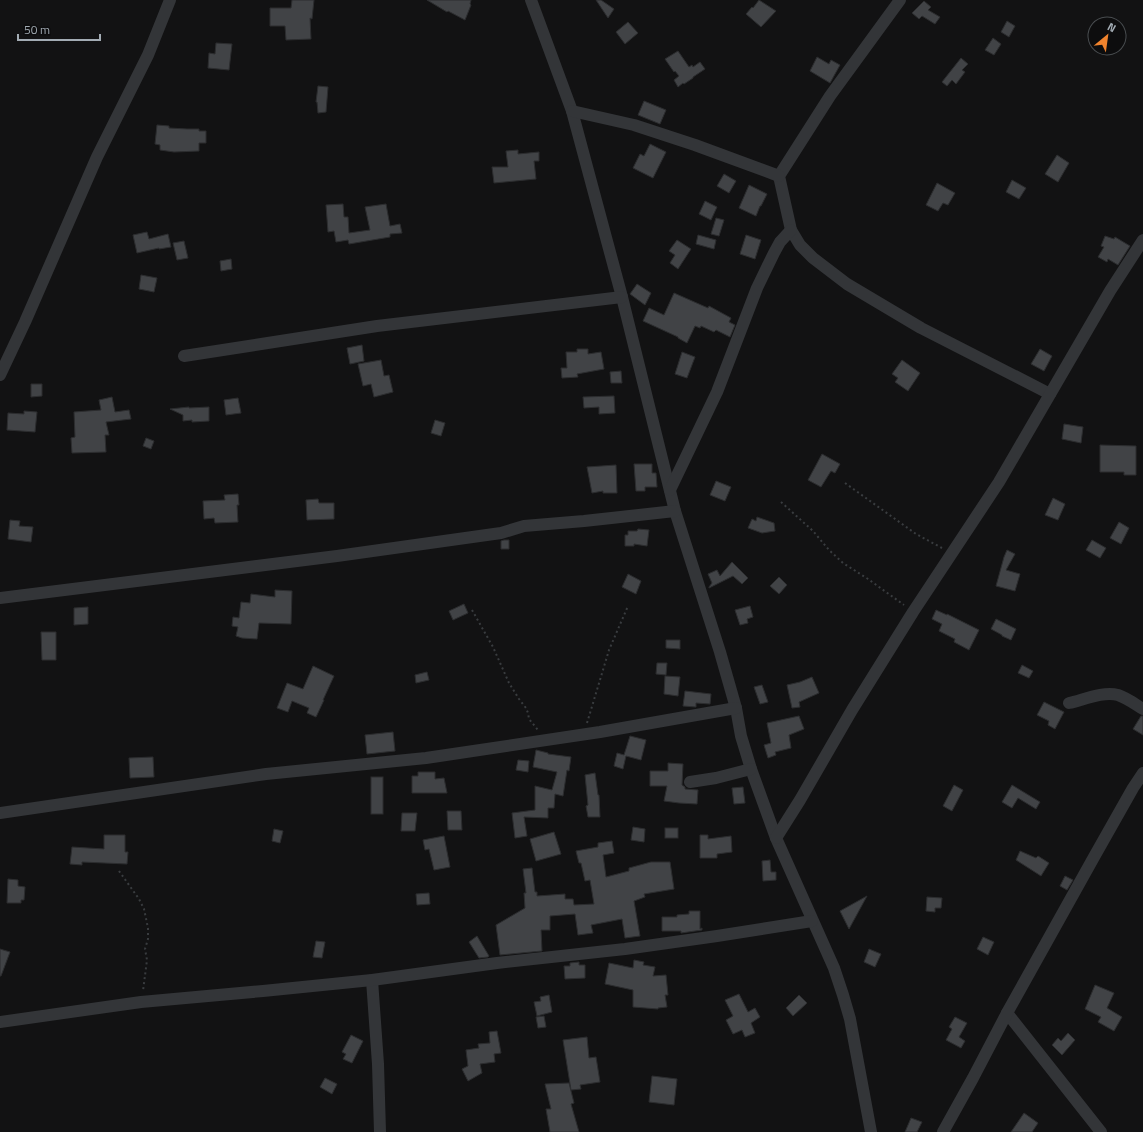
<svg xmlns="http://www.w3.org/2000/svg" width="1143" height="1132" font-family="'Titillium Web',sans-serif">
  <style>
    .building { fill: #414346; stroke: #2c2d2f }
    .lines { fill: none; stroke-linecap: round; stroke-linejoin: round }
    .path { stroke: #393c3f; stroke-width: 2; stroke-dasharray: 2 3; stroke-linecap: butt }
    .minor { stroke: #333538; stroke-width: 12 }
  </style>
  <rect width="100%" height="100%" fill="#121213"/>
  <g class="building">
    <path d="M292 0H314L312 19 310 18 311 39 286 40 285 26H270V8H291Z"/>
    <path d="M427 0H471L470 4 471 5 465 20 448 11 447 12Z"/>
    <path d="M596 0H601L614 9 608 18Z"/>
    <path d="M759 0 776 11 761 27 746 14 752 7 753 8Z"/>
    <path d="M924 1 931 7 928 10 940 17 935 24 922 16 919 19 912 13Z"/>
    <path d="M1007 21 1015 26 1009 37 1001 32Z"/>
    <path d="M628 22 638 33 625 44 616 32Z"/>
    <path d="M993 38 1001 44 994 55 985 50Z"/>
    <path d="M216 43 232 44 229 70 208 68 209 53 215 54Z"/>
    <path d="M678 51 689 67 692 65 693 67 700 62 705 69 693 77V78L684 84 683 83 678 87 674 80 679 76 675 71 674 72 665 59Z"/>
    <path d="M817 57 829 64 831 60 840 65 830 83 810 71Z"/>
    <path d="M961 58 968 64 962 70 965 72 956 84 952 80 947 86 942 82Z"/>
    <path d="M318 86 328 87 326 112 318 113 317 102H316Z"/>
    <path d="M644 101 666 110 660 124 638 115Z"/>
    <path d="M157 125 169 126V128L187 129H199V131H206V143H199V151L174 152 160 150V145L155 144Z"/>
    <path d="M650 144 666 152 653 178 633 168 640 154 644 156Z"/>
    <path d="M518 150V154L539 152V161H534L536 179 494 183 492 167H508L506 151Z"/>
    <path d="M1057 155 1069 163 1058 182 1045 174Z"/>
    <path d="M724 174 736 181 729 193 717 186Z"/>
    <path d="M1012 180 1026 188 1019 199 1006 192Z"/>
    <path d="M937 183 955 193 948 205 943 203 938 211 926 205Z"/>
    <path d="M749 185 767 194 761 206H760L756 216 739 208Z"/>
    <path d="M705 201 717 207 711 220 699 214Z"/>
    <path d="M343 204 344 217H348L349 233 370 230 365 207 386 204 390 226 400 224 402 233 390 234V237L349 244 348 240 336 242 334 231 328 232 326 205Z"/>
    <path d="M716 218 724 220 719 236 711 234Z"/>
    <path d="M147 232 149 239 168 234 171 247 159 249V248L137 253 133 235Z"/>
    <path d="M698 235 716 240 714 249 696 244Z"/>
    <path d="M746 235 761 240 755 259 740 254Z"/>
    <path d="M1105 236 1114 239 1115 237 1130 246 1118 265 1108 259 1107 262 1098 257 1104 247 1101 246Z"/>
    <path d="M677 240 691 249 678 269 670 263 675 255 669 251Z"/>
    <path d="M184 241 188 258 177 260 173 243Z"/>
    <path d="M231 259 232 269 221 271 220 261Z"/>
    <path d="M141 275 157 278 154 292 139 289Z"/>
    <path d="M637 284 651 293 645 305 630 294Z"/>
    <path d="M674 293 708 308 709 306 731 318 729 322 735 325 730 337 716 330 714 332 701 326 700 328 695 326 687 343 678 338V337L643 321 649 308 664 315Z"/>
    <path d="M362 345 364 361 350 364 347 348Z"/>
    <path d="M577 349H588V354L601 352 604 369 577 374 578 377 562 378 561 368H567L566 352H577Z"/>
    <path d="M1040 349 1052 356 1044 371 1031 364Z"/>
    <path d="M682 352 695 357 687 378 675 374Z"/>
    <path d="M381 360 384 376 389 375 393 392 374 397 371 384 363 386 358 364Z"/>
    <path d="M902 360 920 373 908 391 895 382 898 378 892 374Z"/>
    <path d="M621 371 622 383H611L610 372Z"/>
    <path d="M31 384H42V396L31 397Z"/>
    <path d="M614 396 615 413 599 414V407L584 408 583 397Z"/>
    <path d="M112 397 115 412 129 410 131 419 106 422 109 435H105L106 452 72 453 71 438 75 437 74 412 101 410 99 400Z"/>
    <path d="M238 398 241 413 226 415 224 400Z"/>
    <path d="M189 407V408L209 407V421L192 422V420L183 421V415L170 409Z"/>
    <path d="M24 411 37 412 35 432 7 430 8 413 24 414Z"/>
    <path d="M435 420 445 423 441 436 431 433Z"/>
    <path d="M1064 424 1083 427 1081 443 1062 439Z"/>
    <path d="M146 438 154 441 151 449 143 446Z"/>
    <path d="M1100 445 1136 446V475H1124V472H1100Z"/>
    <path d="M822 454 840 464 835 473 831 471 821 487 808 480Z"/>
    <path d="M634 464H652V473H656L657 487H645V491H636Z"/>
    <path d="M616 465 617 493H603V491L592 493 587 467Z"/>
    <path d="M716 481 731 487 725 501 710 495Z"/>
    <path d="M238 494 239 505H237L238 522 215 523 214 518 204 519 203 501 225 500 224 495Z"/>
    <path d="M1053 498 1065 504 1058 520 1045 515Z"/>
    <path d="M318 499 319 503H334V519L307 520 306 500Z"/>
    <path d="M757 517 774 523 775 531 762 533 748 528 752 519 756 521Z"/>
    <path d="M10 520 20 521 19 526 33 527 31 542 8 539Z"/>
    <path d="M1119 522 1129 528 1121 544 1110 538Z"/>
    <path d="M638 529 649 530 647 546 634 544V546H625V535H628V531H637Z"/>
    <path d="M504 540H509V549H501V541Z"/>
    <path d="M1092 540 1106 548 1100 558 1086 550Z"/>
    <path d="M1007 550 1015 554 1006 570 1020 574 1015 591 996 586 1004 557Z"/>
    <path d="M732 562 748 578 742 584 733 576 709 588V587L712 583 708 574 717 570 720 576Z"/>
    <path d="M628 574 641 581 636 594 622 587Z"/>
    <path d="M779 577 787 585 779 594 770 586Z"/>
    <path d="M275 590 292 591 291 624 259 623 257 639 242 638 236 636 238 627 232 626 233 617 239 618 241 602 250 603 251 594 275 597Z"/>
    <path d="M464 604 468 613 453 620 449 611Z"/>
    <path d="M750 606 753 617 747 619 748 623 740 625 735 610Z"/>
    <path d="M88 607V624L74 625V608Z"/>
    <path d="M936 610 947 615V614L979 630 969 650 954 642 955 639 939 631 942 624 932 619Z"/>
    <path d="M996 619 1016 629 1011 640 1002 636V635L991 629Z"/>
    <path d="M41 632H56V660H42Z"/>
    <path d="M666 640H680V649L666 648Z"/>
    <path d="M657 663H667L666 675 656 674Z"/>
    <path d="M1022 665 1033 671 1029 678 1018 673Z"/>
    <path d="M313 666 334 676 323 700H324L316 717 307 713 309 708 292 701 288 712 277 708 287 683 303 689Z"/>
    <path d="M427 672 429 680 416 683 415 675Z"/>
    <path d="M665 676 680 677 678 696 664 694Z"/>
    <path d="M812 677 819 693 799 702 800 707 792 708 787 685 800 682Z"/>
    <path d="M762 685 768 702 760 704 754 687Z"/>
    <path d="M685 691 711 694 710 704 696 703V707L683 706Z"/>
    <path d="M1044 702 1064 712 1055 729 1048 725 1049 721 1037 715Z"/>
    <path d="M799 716 804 729 789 735 791 748 775 752 776 755 768 758 764 745 771 743 767 723Z"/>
    <path d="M1141 716H1143V735L1133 729Z"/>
    <path d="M393 732 395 751 367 754 365 735Z"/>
    <path d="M630 736 646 740 641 760 626 756 623 769 614 766 617 753 624 755Z"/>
    <path d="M536 750 548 753V754L571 757 569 771 567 770 563 796 555 794 554 808H548V818L524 817 527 836 515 838 512 813 535 810V786L552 790 557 772 533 767Z"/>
    <path d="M153 757 154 777 130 778 129 758Z"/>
    <path d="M518 760 529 761 528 772 516 770Z"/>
    <path d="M668 763 683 764 682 785 685 787V789L698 790 697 804 679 803 664 801 667 786H650V771H668Z"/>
    <path d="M418 772H435V779L444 778 447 793H412V776H418Z"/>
    <path d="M595 773 598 795H599L600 817H588L586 806 588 805 585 775Z"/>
    <rect x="371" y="777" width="12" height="37"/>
    <path d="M954 785 963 790 952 811 943 806Z"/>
    <path d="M1012 785 1040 802 1036 809 1018 798 1012 808 1002 802Z"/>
    <path d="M743 787 745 803 734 804 732 788Z"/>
    <path d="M447 811H461L462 830H448Z"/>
    <path d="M402 813H417L415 831H401Z"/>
    <path d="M633 827 645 829 644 842 631 840Z"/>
    <rect x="665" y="828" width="13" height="10"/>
    <path d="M274 829 283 831 280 843 272 841Z"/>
    <path d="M554 832 561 854 536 861 530 839Z"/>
    <path d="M104 835H125V852H128L127 864 82 862V865L70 864 72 847 104 849Z"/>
    <path d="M700 835H708V839L731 836 732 852 717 854V858H700Z"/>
    <path d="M444 836 450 867 434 870 429 849 425 850 423 840Z"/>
    <path d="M612 841 614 853 603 855 606 877 629 871V868L651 862H670L674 889 644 894 645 897 634 901 640 936 625 938 622 919 591 925 593 933 578 935 575 914 550 916V930H541L542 951 500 955 496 925 525 908 524 893H526L523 869 532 868 535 892H537V896L565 894V899H573L574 905 594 904 590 880 585 881 581 863H579L576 851 598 847V843Z"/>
    <path d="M1020 851 1036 858 1038 856 1049 863 1041 876 1016 860Z"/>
    <path d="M770 860 771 872H776V880L763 881 762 861Z"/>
    <path d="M1065 876 1073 880 1067 890 1060 886Z"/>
    <path d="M8 879 18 880V886L25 887 24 900H21V903H7Z"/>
    <path d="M429 893 430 904 417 905 416 894Z"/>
    <path d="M867 896 849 929 840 911Z"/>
    <path d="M927 897 942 898 941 908H935V912L926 911Z"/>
    <path d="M689 911H700V929L702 928V930L681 933V931H662V917H677V915L689 914Z"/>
    <path d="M477 936 489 956 488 957 479 958 469 942Z"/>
    <path d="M983 937 994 942 988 955 977 949Z"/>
    <path d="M316 941 325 942 322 958 313 957Z"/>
    <path d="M0 949 10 952 1 976H0Z"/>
    <path d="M869 949 881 954 875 967 864 962Z"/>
    <path d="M634 960 644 962 643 965 655 967 653 976 666 975 668 995H665L667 1007 658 1008V1009L633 1007V990L605 984 609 963 633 968Z"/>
    <path d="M579 962V965H585V978L565 979 564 966H570V963Z"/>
    <path d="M1095 985 1114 993 1107 1008 1122 1017 1114 1031 1098 1022 1101 1017 1085 1009Z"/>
    <path d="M739 994 748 1012 755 1008 760 1017 751 1023 755 1033 745 1037 742 1030 733 1034 726 1020 733 1016 725 1000Z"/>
    <path d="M549 995 552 1012 537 1016 534 1002 541 1001 540 997Z"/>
    <path d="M799 995 807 1003 793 1016 786 1008Z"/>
    <path d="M544 1016 546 1027 538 1028 536 1017Z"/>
    <path d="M955 1017 967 1023 959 1037 965 1041 961 1048 946 1040 952 1029 949 1027Z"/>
    <path d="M497 1031 501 1053 494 1054 495 1062 480 1064 482 1073 468 1081 462 1069 468 1066 466 1050 479 1048 478 1044 490 1043 489 1032Z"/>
    <path d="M1068 1033 1075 1040 1062 1055 1052 1045 1058 1038 1061 1041Z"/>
    <path d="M351 1035 363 1041 352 1063 343 1059 346 1054 342 1052Z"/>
    <path d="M587 1037 589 1058 596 1057 600 1082 580 1085 581 1089 571 1090 563 1040Z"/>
    <path d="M652 1076 677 1079 674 1105 649 1102Z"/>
    <path d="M325 1078 337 1084 332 1094 320 1087Z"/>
    <path d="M569 1083 574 1103 571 1104 579 1132H550L546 1109H551L545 1084Z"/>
    <path d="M1024 1113 1038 1123 1032 1132H1011Z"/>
    <path d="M911 1118 922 1122 917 1132H905Z"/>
  </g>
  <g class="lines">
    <g class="path">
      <path d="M845 483 916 534 942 548"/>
      <path d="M781 502 813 531 829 550 843 563 868 579 904 605"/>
      <path d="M472 610 493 647 509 683 519 699 526 708 528 713 529 719 538 730"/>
      <path d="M587 723 609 650 628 606"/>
      <path d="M119 871 139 899 144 909 148 928V939L145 949 147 960 143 991"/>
    </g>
    <g class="minor">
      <path d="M531 0 572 111 622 297 675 511 720 652 736 708 741 736 751 769 776 838 834 968 843 995 850 1019 871 1132"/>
      <path d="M900 0 830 96 779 176 791 230 800 245 813 258 847 284 921 328 1050 394"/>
      <path d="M572 111 634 125 695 145 779 176"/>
      <path d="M184 356 377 326 622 297"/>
      <path d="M0 375 25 322 97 157 148 55 170 0"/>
      <path d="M670 490 717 392 757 288 774 253 780 242 791 230"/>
      <path d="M0 598 337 556 501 533 524 526 584 521 675 511"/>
      <path d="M1069 703C1083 700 1103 691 1118 695 1127 698 1135 704 1143 709"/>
      <path d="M690 782 716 778 751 769"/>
      <path d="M0 813 266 774 426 758 600 732 736 708"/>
      <path d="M776 838 800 800 852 710 913 612 999 482 1110 291 1143 240"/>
      <path d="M372 980 378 1064 380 1132"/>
      <path d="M1007 1013 1101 1132"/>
      <path d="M0 1022 141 1002 263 991 372 980 497 963 625 949 717 936 812 921"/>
      <path d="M943 1132 973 1078 1007 1013 1094 857 1133 788 1143 773"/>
    </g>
  </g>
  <g transform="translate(1107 36) rotate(29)"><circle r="19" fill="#0d0d0e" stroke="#494d50"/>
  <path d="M0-3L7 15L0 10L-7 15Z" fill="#f0832d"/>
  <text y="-6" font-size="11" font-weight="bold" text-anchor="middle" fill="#a3acb4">N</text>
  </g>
  <path d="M18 34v6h82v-6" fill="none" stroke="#a3acb4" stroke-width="2"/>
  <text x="24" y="34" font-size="12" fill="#a3acb4" stroke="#0d0d0e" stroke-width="3" paint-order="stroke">50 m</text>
</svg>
